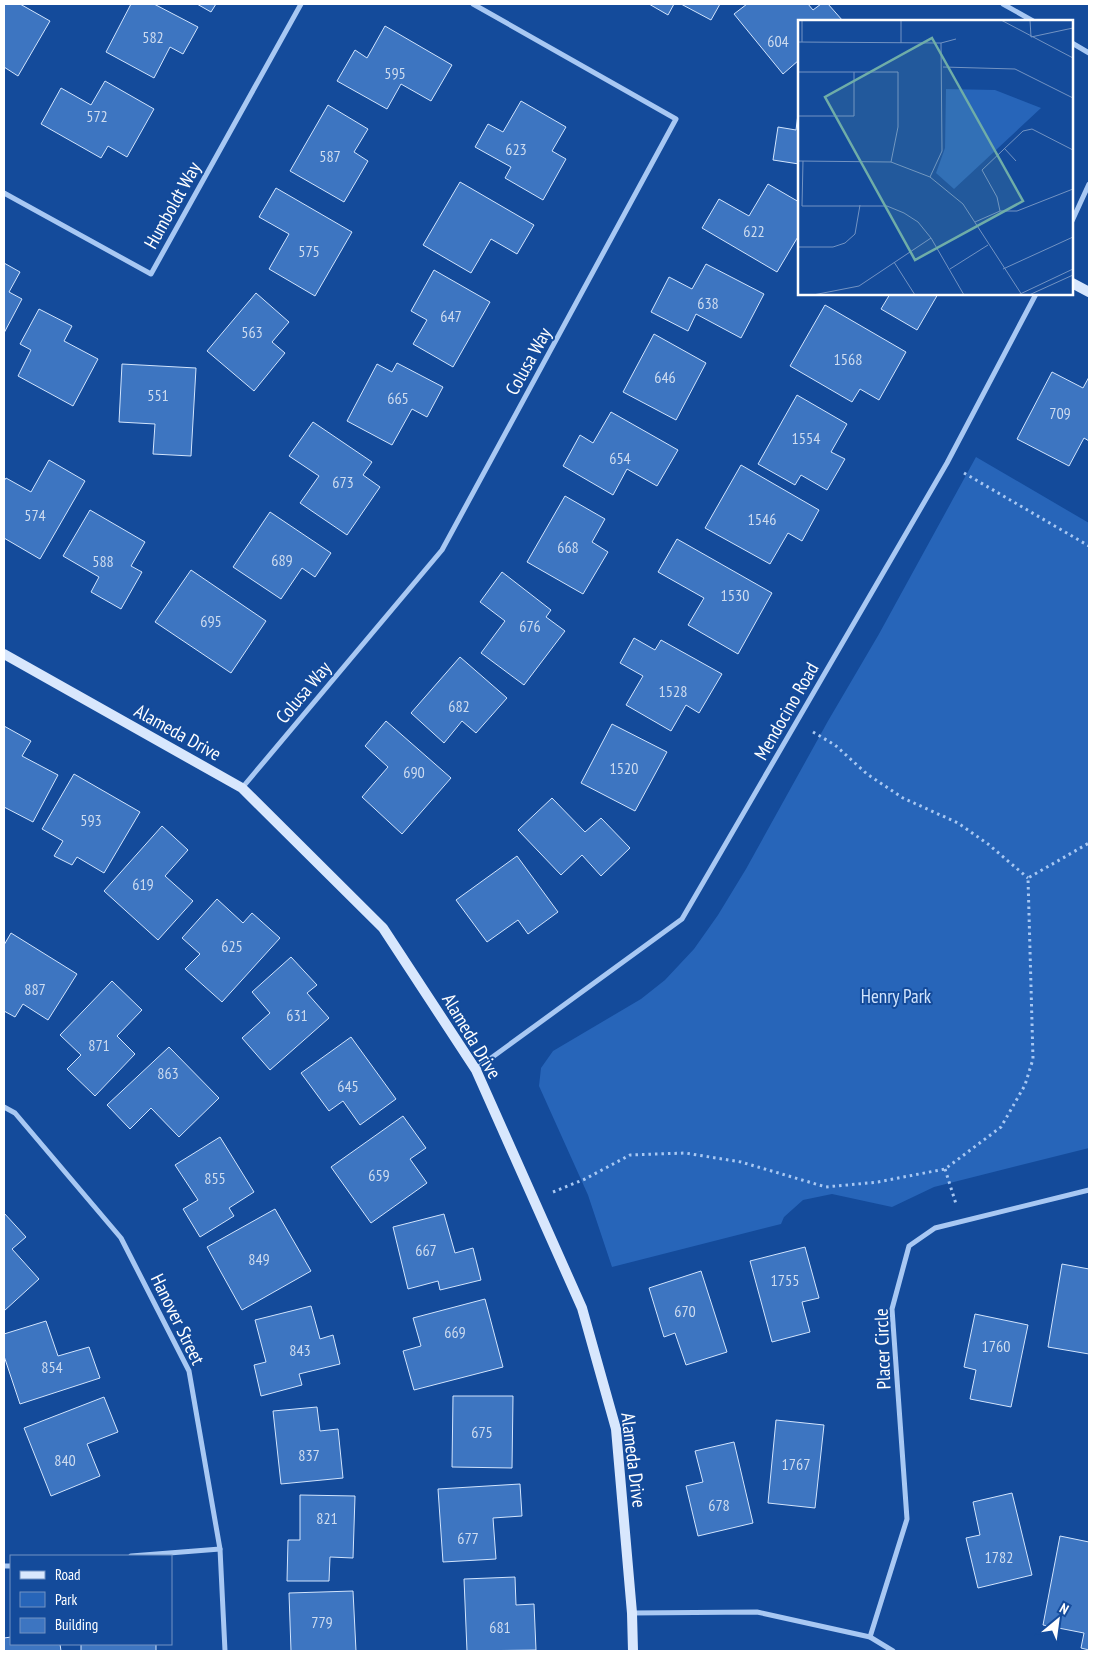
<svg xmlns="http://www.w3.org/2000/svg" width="1093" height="1655" font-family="'PT Sans Narrow',sans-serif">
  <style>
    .green { fill: #2765b9 }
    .building { fill: #3d75c1; stroke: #d1e4fd }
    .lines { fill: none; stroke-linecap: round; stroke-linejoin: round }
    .path { stroke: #a8c8f3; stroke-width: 3; stroke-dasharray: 2.5 4; stroke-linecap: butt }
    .street { stroke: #a8c8f3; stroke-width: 5 }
    .secondary { stroke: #d8e7fd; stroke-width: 10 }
    .labels { text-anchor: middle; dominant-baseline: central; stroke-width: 4; stroke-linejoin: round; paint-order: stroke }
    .number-label { font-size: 16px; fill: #cedcf0 }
    .street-label { font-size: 19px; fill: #fff; stroke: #144b9b }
    .park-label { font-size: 19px; fill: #d1e4fd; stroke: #144b9b }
    .inset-road { fill: none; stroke: #7293c3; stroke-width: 1 }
    .view { fill: #6fada8; fill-opacity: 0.15; stroke: #6fada8; stroke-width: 2.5 }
    .inset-edge { fill: none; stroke: #fff; stroke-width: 2.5 }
  </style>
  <rect width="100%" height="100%" fill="#144b9b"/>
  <path class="green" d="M976 457 1089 523V1148L934 1187 892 1207 832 1194 803 1200 784 1217 781 1224 612 1267 588 1195 539 1086 541 1068 553 1051 641 999 665 980 694 949 718 915 746 869 828 721 879 634Z"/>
  <g class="building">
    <path d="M4 4H20L50 21 18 76 4 67Z"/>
    <path d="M131 4H154L198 27 183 54 170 47 154 78 106 52Z"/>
    <path d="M197 4H216L211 12Z"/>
    <path d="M649 4H674L668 15Z"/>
    <path d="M681 4H720L711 20Z"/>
    <path d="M747 4H808L813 10 821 4H828L843 21H799V60L783 74 734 14Z"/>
    <path d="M385 26 452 65 431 101 401 84 387 109 337 81 355 50 367 58Z"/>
    <path d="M105 81 154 109 127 157 108 146 101 158 41 124 61 88 91 105Z"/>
    <path d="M521 101 566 127 552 151 566 159 543 200 505 178 511 167 475 147 488 124 503 132Z"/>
    <path d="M328 105 368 129 354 152 368 161 344 202 290 171Z"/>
    <path d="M799 106V164L773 160 778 127 796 130Z"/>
    <path d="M460 182 534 225 517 254 491 239 471 273 423 245Z"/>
    <path d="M768 184 799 202V235L777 272 702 228 719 199 749 216Z"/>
    <path d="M276 188 352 232 315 296 269 269 289 234 259 217Z"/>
    <path d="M4 263 20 272 9 292 22 299 4 333Z"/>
    <path d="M706 264 764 294 741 338 696 314 688 331 651 312 669 277 692 289Z"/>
    <path d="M434 270 490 302 453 367 413 344 427 320 411 311Z"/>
    <path d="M256 293 289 322 272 342 285 353 254 391 207 351Z"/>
    <path d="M890 294H938L917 330 881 309Z"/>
    <path d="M825 305 906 352 879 400 860 389 852 402 790 366Z"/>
    <path d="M39 309 72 326 64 341 98 359 73 406 18 376 31 350 20 344Z"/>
    <path d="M654 334 706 363 676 420 623 392Z"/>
    <path d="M397 363 443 387 427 417 412 409 392 445 347 421 377 364 392 372Z"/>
    <path d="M122 364 196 368 191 456 153 454 155 424 119 422Z"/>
    <path d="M1052 372 1083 388 1089 377V441L1084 438 1069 466 1017 439Z"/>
    <path d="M797 395 847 424 831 452 845 459 827 490 801 475 795 485 758 464Z"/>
    <path d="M611 412 678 450 657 486 627 469 613 495 563 466 580 435 593 443Z"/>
    <path d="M313 422 372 462 363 475 380 487 347 535 300 503 319 476 289 456Z"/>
    <path d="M49 460 85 481 40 559 4 538V481L6 478 31 492Z"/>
    <path d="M741 465 819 510 802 541 788 533 770 564 705 528Z"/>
    <path d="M565 496 605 519 592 542 608 552 583 594 527 562Z"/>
    <path d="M90 510 145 542 131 566 142 572 121 609 91 592 99 577 63 556Z"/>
    <path d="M270 512 331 553 315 577 302 568 281 599 233 567Z"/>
    <path d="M677 539 772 593 738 654 688 625 704 598 658 572Z"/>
    <path d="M191 570 266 621 231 673 155 622Z"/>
    <path d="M502 572 551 610 546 617 565 631 524 685 481 653 505 621 480 602Z"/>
    <path d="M634 638 655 650 661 640 722 674 699 713 686 705 671 731 626 705 643 676 620 663Z"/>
    <path d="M460 657 507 698 476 733 462 721 444 743 411 713Z"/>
    <path d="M386 721 451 778 402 834 362 797 388 767 365 746Z"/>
    <path d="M612 724 667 752 635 811 581 783Z"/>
    <path d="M4 726 31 741 22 756 58 775 33 822 4 807Z"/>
    <path d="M74 774 140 812 104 873 77 857 72 865 54 856 63 841 42 829Z"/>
    <path d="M552 798 585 832 601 818 630 848 601 876 582 855 561 875 518 830Z"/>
    <path d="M162 826 188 850 165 876 193 901 158 940 104 891Z"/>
    <path d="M517 856 558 912 528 934 518 920 487 942 456 900Z"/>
    <path d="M217 899 243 923 252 913 280 938 222 1002 185 969 200 954 182 938Z"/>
    <path d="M11 933 77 974 48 1020 23 1004 15 1017 4 1011V945Z"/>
    <path d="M291 957 317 985 307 993 329 1018 270 1070 242 1038 270 1013 252 992Z"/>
    <path d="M112 981 142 1010 117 1036 135 1054 95 1096 67 1069 81 1055 60 1035Z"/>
    <path d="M351 1037 396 1099 360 1125 343 1101 329 1111 301 1073Z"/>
    <path d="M169 1047 219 1098 179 1137 151 1108 130 1129 107 1105Z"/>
    <path d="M403 1116 426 1148 410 1159 427 1183 371 1223 331 1167Z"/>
    <path d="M220 1137 254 1192 229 1208 234 1216 200 1237 183 1209 198 1200 175 1165Z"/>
    <path d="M275 1209 311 1271 242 1310 207 1247Z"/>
    <path d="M4 1213 26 1237 12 1249 39 1279 4 1311Z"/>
    <path d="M444 1214 455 1253 473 1248 481 1280 440 1290 438 1281 408 1289 393 1227Z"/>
    <path d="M805 1247 819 1298 802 1302 810 1332 772 1342 750 1261Z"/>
    <path d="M1062 1264 1089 1269V1354L1048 1347Z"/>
    <path d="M701 1271 727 1352 686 1365 675 1333 664 1337 649 1288Z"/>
    <path d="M485 1299 503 1367 414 1390 403 1351 421 1346 413 1318Z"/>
    <path d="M311 1306 320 1339 333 1335 340 1364 299 1374 302 1385 261 1396 254 1365 266 1362 255 1320Z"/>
    <path d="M975 1314 1028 1325 1011 1407 970 1399 976 1370 964 1367Z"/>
    <path d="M46 1321 58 1356 89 1347 100 1378 20 1404 4 1356V1334Z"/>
    <path d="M453 1396H513L512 1468 452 1467Z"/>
    <path d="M104 1397 118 1432 87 1444 100 1476 51 1496 24 1428Z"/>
    <path d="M317 1407 320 1431 338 1429 343 1478 281 1484 273 1411Z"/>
    <path d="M776 1420 824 1425 815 1508 768 1503Z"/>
    <path d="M734 1442 753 1523 698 1536 686 1486 703 1482 695 1451Z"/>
    <path d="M520 1484 522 1516 493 1518 496 1559 443 1562 438 1489Z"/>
    <path d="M1012 1493 1032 1575 978 1588 966 1538 980 1535 973 1502Z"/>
    <path d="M300 1495 355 1496 353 1558 330 1557 329 1581H287L288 1540H300Z"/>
    <path d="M1060 1536 1089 1542V1650L1081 1648 1084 1633 1043 1625Z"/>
    <path d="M515 1577 516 1605 534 1604 536 1650 467 1651 464 1579Z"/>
    <path d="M353 1591 356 1651H291L289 1593Z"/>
    <path d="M11 1637V1644H60L61 1651H4V1638Z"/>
    <rect x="81" y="1644" width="75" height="7"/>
  </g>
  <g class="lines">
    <g class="path">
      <path d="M964 473 1089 546"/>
      <path d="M813 732 835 745 867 774 903 798 958 823 988 844 1028 878"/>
      <path d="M945 1169 956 1204"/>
      <path d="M553 1192 585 1179 630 1155 685 1153 741 1162 826 1187 878 1182 945 1169 1001 1127 1025 1085 1033 1059 1028 878 1089 843"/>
    </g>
    <g class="street">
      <path d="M1003 4 1033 21"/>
      <path d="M1072 43 1089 53"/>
      <path d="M4 193 151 274 301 4"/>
      <path d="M1072 221 1089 184"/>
      <path d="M242 788 442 550 676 119 473 4"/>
      <path d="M476 1069 682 919 947 463 1036 294"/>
      <path d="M4 1107 15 1113 121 1238 189 1371 220 1549 225 1651"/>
      <path d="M131 1556 220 1549"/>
      <path d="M4 1566H11"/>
      <path d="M632 1613 757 1612 870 1637 893 1651"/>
      <path d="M870 1637 907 1519 892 1309 909 1246 935 1228 1089 1190"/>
    </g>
    <g class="secondary">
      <path d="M1072 283 1089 292"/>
      <path d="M4 654 242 788 383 928 476 1070 582 1308 616 1429 632 1613 633 1651"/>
    </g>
  </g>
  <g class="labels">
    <g class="number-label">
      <text x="153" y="37">582</text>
      <text x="778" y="41">604</text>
      <text x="395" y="73">595</text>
      <text x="97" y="116">572</text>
      <text x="516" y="149">623</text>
      <text x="330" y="156">587</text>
      <text x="754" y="231">622</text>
      <text x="309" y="251">575</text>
      <text x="708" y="303">638</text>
      <text x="451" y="316">647</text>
      <text x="252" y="332">563</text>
      <text x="848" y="359">1568</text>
      <text x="665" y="377">646</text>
      <text x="158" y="395">551</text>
      <text x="398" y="398">665</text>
      <text x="1060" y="413">709</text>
      <text x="806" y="438">1554</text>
      <text x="620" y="458">654</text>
      <text x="343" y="482">673</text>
      <text x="35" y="515">574</text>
      <text x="762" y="519">1546</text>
      <text x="568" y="547">668</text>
      <text x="282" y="560">689</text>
      <text x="103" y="561">588</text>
      <text x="735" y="595">1530</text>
      <text x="211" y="621">695</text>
      <text x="530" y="626">676</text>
      <text x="673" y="691">1528</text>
      <text x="459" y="706">682</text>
      <text x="624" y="768">1520</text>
      <text x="414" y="772">690</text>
      <text x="91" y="820">593</text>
      <text x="143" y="884">619</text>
      <text x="232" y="946">625</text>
      <text x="35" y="989">887</text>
      <text x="297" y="1015">631</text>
      <text x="99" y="1045">871</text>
      <text x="168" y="1073">863</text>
      <text x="348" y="1086">645</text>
      <text x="379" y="1175">659</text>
      <text x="215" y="1178">855</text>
      <text x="426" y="1250">667</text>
      <text x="259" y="1259">849</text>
      <text x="785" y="1280">1755</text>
      <text x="685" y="1311">670</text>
      <text x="455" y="1332">669</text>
      <text x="996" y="1346">1760</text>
      <text x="300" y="1350">843</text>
      <text x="52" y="1367">854</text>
      <text x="482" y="1432">675</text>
      <text x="309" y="1455">837</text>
      <text x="65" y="1460">840</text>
      <text x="796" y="1464">1767</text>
      <text x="719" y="1505">678</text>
      <text x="327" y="1518">821</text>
      <text x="468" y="1538">677</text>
      <text x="999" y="1557">1782</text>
      <text x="322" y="1622">779</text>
      <text x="500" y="1627">681</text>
    </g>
    <g class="street-label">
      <text transform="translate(172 205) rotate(-61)">Humboldt Way</text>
      <text transform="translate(528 361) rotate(-61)">Colusa Way</text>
      <text transform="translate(303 692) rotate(-50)">Colusa Way</text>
      <text transform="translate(786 711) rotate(-60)">Mendocino Road</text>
      <text transform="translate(178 732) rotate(29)">Alameda Drive</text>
      <text transform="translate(472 1036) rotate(59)">Alameda Drive</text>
      <text transform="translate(178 1319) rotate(64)">Hanover Street</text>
      <text transform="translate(882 1349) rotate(-92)">Placer Circle</text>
      <text transform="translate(634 1460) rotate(83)">Alameda Drive</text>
    </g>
    <g class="park-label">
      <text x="896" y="996">Henry Park</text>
    </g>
  </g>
  <g transform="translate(798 20)">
    <rect width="275" height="275" fill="#144b9b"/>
    <path d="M148 69 197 70 243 88 156 169 138 153 147 128Z" fill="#2765b9"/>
    <path class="inset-road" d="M203 0 275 38M232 0 233 17 275 8M0 22 143 23 158 19M4 22V0M103 23V0M145 47 217 49 275 78M0 52H100V107L93 142M0 96H56V52M206 128 218 141M0 141 93 142 132 157 165 184 224 275M5 141 4 186H89L106 193 120 202 133 218 166 275M132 157 144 131 143 23M202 191 199 177 184 150 225 111 234 109 275 130M177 202 202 191H219L275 169M0 227H35L47 223 57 214 62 185M96 242 117 275M152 249 190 225M205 249 275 217M15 275 61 266 133 218M220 275 275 249M231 275 275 255"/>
    <path class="view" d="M134 18 225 181 117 240 27 77Z"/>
    <rect width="275" height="275" class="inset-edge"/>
  </g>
  <rect width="1093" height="1655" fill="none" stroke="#ffffff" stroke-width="10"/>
  <rect x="10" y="1555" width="162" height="90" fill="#144b9b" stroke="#7293c3"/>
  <rect x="20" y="1571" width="25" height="8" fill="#d8e7fd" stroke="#7293c3"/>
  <text x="55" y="1580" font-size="15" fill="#ffffff">Road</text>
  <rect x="20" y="1592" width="25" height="15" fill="#2765b9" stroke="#7293c3"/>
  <text x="55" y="1605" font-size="15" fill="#ffffff">Park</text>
  <rect x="20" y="1618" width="25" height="15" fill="#3d75c1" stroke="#7293c3"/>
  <text x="55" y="1630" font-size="15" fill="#ffffff">Building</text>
  <g transform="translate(1058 1620) rotate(29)" stroke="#144b9b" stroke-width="4" paint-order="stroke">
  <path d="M0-4L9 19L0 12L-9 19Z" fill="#ffffff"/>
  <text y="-8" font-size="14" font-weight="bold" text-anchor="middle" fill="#ffffff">N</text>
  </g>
</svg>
